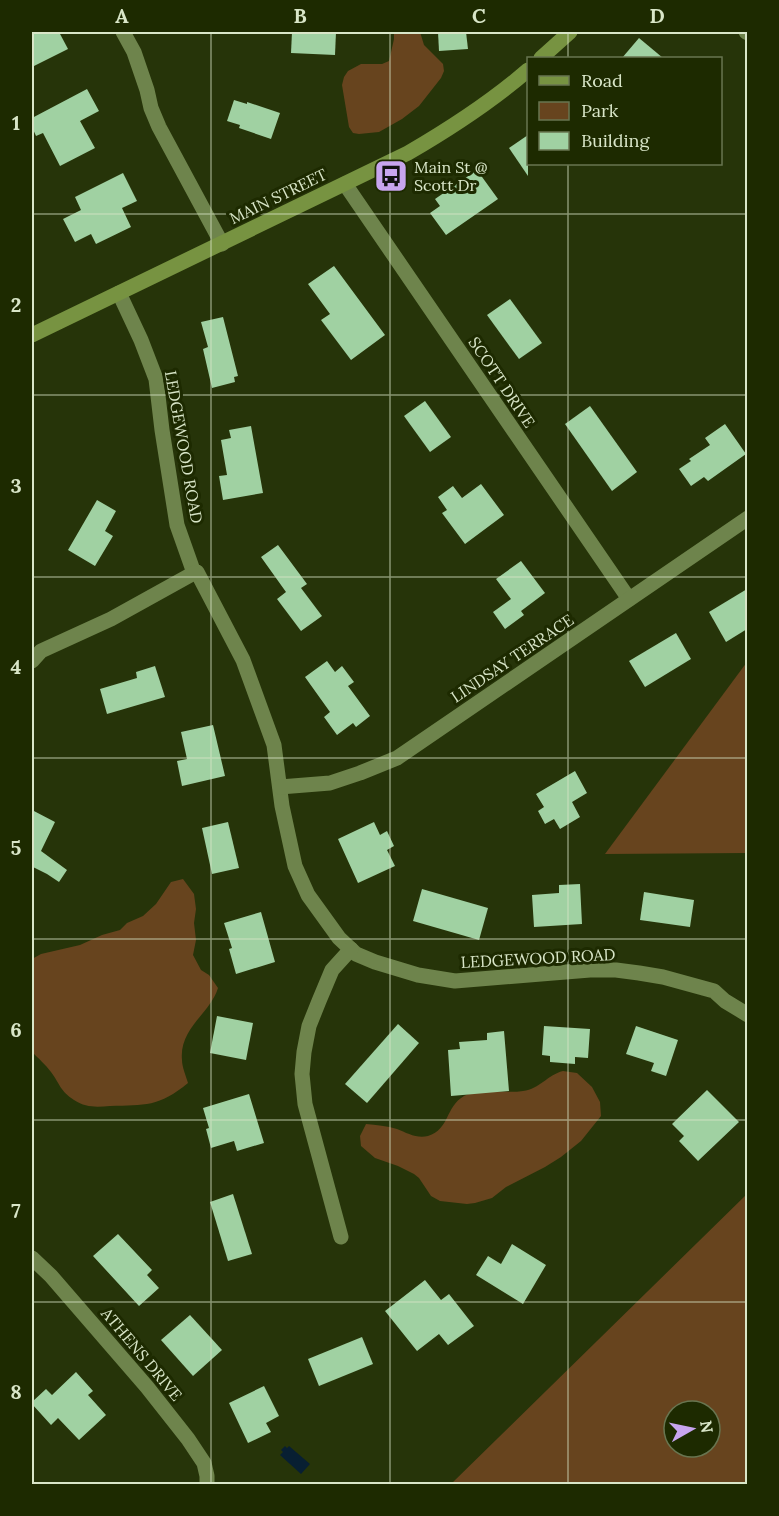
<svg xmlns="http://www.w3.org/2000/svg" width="779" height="1516" font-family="Lora,serif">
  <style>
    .green { fill: #67441e; fill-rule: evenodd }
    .water { fill: #081f32 }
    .building { fill: #a0d1a2 }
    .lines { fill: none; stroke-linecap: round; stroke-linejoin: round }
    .minor { stroke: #6e844c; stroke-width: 15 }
    .secondary { stroke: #779341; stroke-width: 15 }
    .grid { fill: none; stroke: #d9e6c8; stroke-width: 1.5; stroke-opacity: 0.55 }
    .labels { text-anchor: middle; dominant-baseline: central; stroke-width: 6; stroke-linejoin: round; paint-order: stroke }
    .poi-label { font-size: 16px; fill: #d9e6c8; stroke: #1d2a00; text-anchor: start }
    .street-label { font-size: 16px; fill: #d9e6c8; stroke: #1d2a00 }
    .neatline { fill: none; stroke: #d9e6c8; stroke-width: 2 }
    .grid-label { font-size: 20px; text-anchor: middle; font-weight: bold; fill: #d9e6c8 }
  </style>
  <rect width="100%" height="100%" fill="#263409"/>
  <g class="green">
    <path d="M394 32H420L424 45 443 64 444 71 441 78 419 106 402 119 379 132 359 134 353 133 349 127 342 85 344 77 348 71 361 64H382L389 61 394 39Z"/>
    <path d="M747 662V853L605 854Z"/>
    <path d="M183 879 194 894 196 909 194 923 196 940 193 955 201 970 209 975 218 988C210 1014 179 1028 182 1060 182 1067 186 1076 188 1083 159 1107 145 1105 110 1106 97 1107 86 1108 74 1100 60 1091 60 1084 51 1072 46 1065 38 1058 32 1052V959L41 954 80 945 102 935 120 930 127 923 143 916 156 904 171 882Z"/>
    <path d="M563 1071 577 1073 592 1087 600 1102 601 1116 581 1141 561 1157 545 1167 506 1187 492 1198 475 1203 467 1204 440 1201 431 1196 419 1178 414 1174 398 1166 375 1158 361 1146 360 1136 366 1124C376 1125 387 1126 397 1129 407 1133 417 1139 428 1136 450 1129 445 1107 464 1096 480 1087 504 1094 523 1091 540 1089 547 1075 563 1071Z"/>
    <path d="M747 1194V1484H451ZM674 1411H710V1447H674Z"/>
  </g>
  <path class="water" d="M285 1446 287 1448 289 1446 310 1464 301 1474 280 1455 283 1452 281 1450Z"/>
  <g class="building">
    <path d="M32 32H59L68 49 32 67Z"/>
    <path d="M292 32H336L335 55 291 53Z"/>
    <path d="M438 32H466L468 49 439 51Z"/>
    <path d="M639 38 663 58H622Z"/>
    <path d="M87 89 99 111 80 121 95 148 60 166 43 133 36 136 32 127V118Z"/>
    <path d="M234 100 247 104V102L280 113 271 139 239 128 240 125 227 121Z"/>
    <path d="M528 135V176L509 148Z"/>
    <path d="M477 170 498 199 446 235 430 213 440 206 435 199Z"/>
    <path d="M123 173 137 201 122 208 131 227 96 244 91 234 75 242 63 219 81 210 75 197Z"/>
    <path d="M334 266 385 335 351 360 321 320 330 314 308 284Z"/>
    <path d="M510 299 542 343 519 359 487 315Z"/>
    <path d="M223 317 238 376 234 377 235 382 212 388 203 349 208 347 201 322Z"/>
    <path d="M425 401 451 437 430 452 404 416Z"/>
    <path d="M590 406 637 472 612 491 565 424Z"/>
    <path d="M725 424 746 454 708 481 704 477 691 486 679 469 691 461 689 459 710 445 705 438Z"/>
    <path d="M251 426 263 493 223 500 219 476 227 475 221 440 231 438 229 430Z"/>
    <path d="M481 484 504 515 465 544 442 513 447 510 438 497 453 486 462 498Z"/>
    <path d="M97 500 116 511 105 531 113 536 95 566 68 550Z"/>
    <path d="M278 545 307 584 301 588 322 616 301 631 277 599 286 592 261 557Z"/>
    <path d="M521 561 545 593 521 611 524 615 505 629 493 612 511 599 496 579Z"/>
    <path d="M747 589V629L726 642 709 612Z"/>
    <path d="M676 633 691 659 645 687 629 661Z"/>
    <path d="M327 661 335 672 342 666 354 682 348 686 370 716 356 727 353 723 337 735 324 717 330 712 305 677Z"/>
    <path d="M155 666 165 697 107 714 100 689 137 678 136 672Z"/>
    <path d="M213 725 225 776 182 786 177 761 187 759 181 732Z"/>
    <path d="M575 771 587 793 572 802 580 817 560 829 554 819 545 824 538 811 544 807 536 794Z"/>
    <path d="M32 810 55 822 41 851 67 870 59 882 47 874 33 867 32 870Z"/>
    <path d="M228 822 239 868 212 874 202 828Z"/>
    <path d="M374 822 380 835 387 831 394 846 387 850 395 866 358 883 338 839Z"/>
    <path d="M580 884 582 924 534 927 532 895 559 893V885Z"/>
    <path d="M422 889 488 908 479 940 413 921Z"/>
    <path d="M644 892 694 900 690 927 640 920Z"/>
    <path d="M261 912 275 962 236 974 229 949 232 948 224 923Z"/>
    <path d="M217 1016 253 1023 246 1060 210 1053Z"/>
    <path d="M398 1024 419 1043 367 1103 345 1084Z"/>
    <path d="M544 1026 590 1029 588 1058 575 1057V1064L550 1062V1056L542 1055Z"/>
    <path d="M636 1026 678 1040 666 1076 651 1071 654 1063 626 1054Z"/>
    <path d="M504 1031 509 1091 451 1096 448 1050 460 1049 459 1042 487 1040V1033Z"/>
    <path d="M707 1090 739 1122 698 1161 679 1141 684 1136 672 1124Z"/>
    <path d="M249 1094 264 1143 237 1151 234 1141 211 1148 206 1129 209 1128 203 1108Z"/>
    <path d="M233 1194 252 1254 228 1261 210 1202Z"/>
    <path d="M118 1234 152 1270 147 1275 159 1288 139 1306 93 1256Z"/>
    <path d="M512 1244 546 1265 523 1304 476 1275 488 1256 501 1264Z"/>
    <path d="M425 1280 441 1300 449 1294 474 1326 448 1345 439 1334 417 1351 385 1311Z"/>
    <path d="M190 1315 222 1350 193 1376 161 1340Z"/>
    <path d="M362 1337 373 1364 319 1386 308 1359Z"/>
    <path d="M76 1372 93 1391 88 1395 106 1415 79 1440 58 1418 51 1425 32 1404V1402L46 1389 52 1395Z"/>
    <path d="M264 1386 279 1416 266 1423 271 1432 248 1443 229 1403Z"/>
  </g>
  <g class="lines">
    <g class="minor">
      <path d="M123 32 134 52 147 90 151 108 159 127 222 244"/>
      <path d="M746 32 748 33"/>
      <path d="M345 184 629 599"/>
      <path d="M119 293 141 340 156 379 162 430 177 525 194 573 197 572 243 660 274 745 282 806 295 866 308 895 339 938 356 954 375 962 418 975 455 981 590 970H616L639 973 663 977 714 991 725 1001 748 1015"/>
      <path d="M32 661 41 651 111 619 194 573"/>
      <path d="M280 787 330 783 360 773 397 758 748 518"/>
      <path d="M341 1237 305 1104 302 1074 304 1052 309 1026 319 1001 332 970 351 949"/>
      <path d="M32 1258 51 1276 147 1387 188 1439 204 1463 207 1476V1484"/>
    </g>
    <g class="secondary">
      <path d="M541 58 570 32"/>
      <path d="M32 335 408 153C451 128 491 102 528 70"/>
    </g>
  </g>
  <path class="grid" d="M211 32V1484M390 32V1484M568 32V58M568 164V1484M32 214H748M32 395H748M32 577H748M32 758H748M32 939H748M32 1120H748M32 1302H748"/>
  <defs>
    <symbol id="bus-square" viewBox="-11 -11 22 22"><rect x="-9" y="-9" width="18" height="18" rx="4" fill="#c8a5ef" stroke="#1d2a00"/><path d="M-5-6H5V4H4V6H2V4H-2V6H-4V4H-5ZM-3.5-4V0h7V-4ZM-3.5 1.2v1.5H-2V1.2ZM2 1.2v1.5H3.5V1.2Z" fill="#111"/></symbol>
  </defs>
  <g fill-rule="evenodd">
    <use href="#bus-square" x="372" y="157" width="38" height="38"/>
  </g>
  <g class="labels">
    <g class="poi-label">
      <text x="414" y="167">Main St @<tspan x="414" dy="18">Scott Dr</tspan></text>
    </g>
    <g class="street-label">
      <text transform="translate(278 196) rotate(-26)">MAIN STREET</text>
      <text transform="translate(502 382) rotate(56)">SCOTT DRIVE</text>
      <text transform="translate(184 447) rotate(80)">LEDGEWOOD ROAD</text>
      <text transform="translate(512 658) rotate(-34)">LINDSAY TERRACE</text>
      <text transform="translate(538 958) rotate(-3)">LEDGEWOOD ROAD</text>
      <text transform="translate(142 1354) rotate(50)">ATHENS DRIVE</text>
    </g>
  </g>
  <rect width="779" height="1516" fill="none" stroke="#1d2a00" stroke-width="66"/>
  <rect x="527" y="57" width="195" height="108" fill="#1d2a00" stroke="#687550" stroke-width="1.5"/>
  <rect x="539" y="76" width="30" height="9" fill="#779341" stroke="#687550" stroke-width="1.5"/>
  <text x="581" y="87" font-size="18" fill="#d9e6c8">Road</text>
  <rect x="539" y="102" width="30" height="18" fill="#67441e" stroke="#687550" stroke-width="1.5"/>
  <text x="581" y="117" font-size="18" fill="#d9e6c8">Park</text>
  <rect x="539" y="132" width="30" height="18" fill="#a0d1a2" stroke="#687550" stroke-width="1.5"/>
  <text x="581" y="147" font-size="18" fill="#d9e6c8">Building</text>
  <g transform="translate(692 1429) rotate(81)"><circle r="28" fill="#1d2a00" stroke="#687550" stroke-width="1.5"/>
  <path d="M0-4.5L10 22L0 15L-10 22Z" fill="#c8a5ef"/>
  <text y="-9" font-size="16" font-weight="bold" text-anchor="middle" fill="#d9e6c8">N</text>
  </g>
  <rect x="33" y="33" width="713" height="1450" class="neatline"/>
  <g class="grid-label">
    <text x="122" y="23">A</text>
    <text x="300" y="23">B</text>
    <text x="479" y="23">C</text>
    <text x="657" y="23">D</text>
    <text x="16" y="130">1</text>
    <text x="16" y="312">2</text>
    <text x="16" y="493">3</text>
    <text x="16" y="674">4</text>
    <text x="16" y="855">5</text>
    <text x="16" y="1037">6</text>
    <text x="16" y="1218">7</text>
    <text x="16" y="1399">8</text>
  </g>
</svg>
